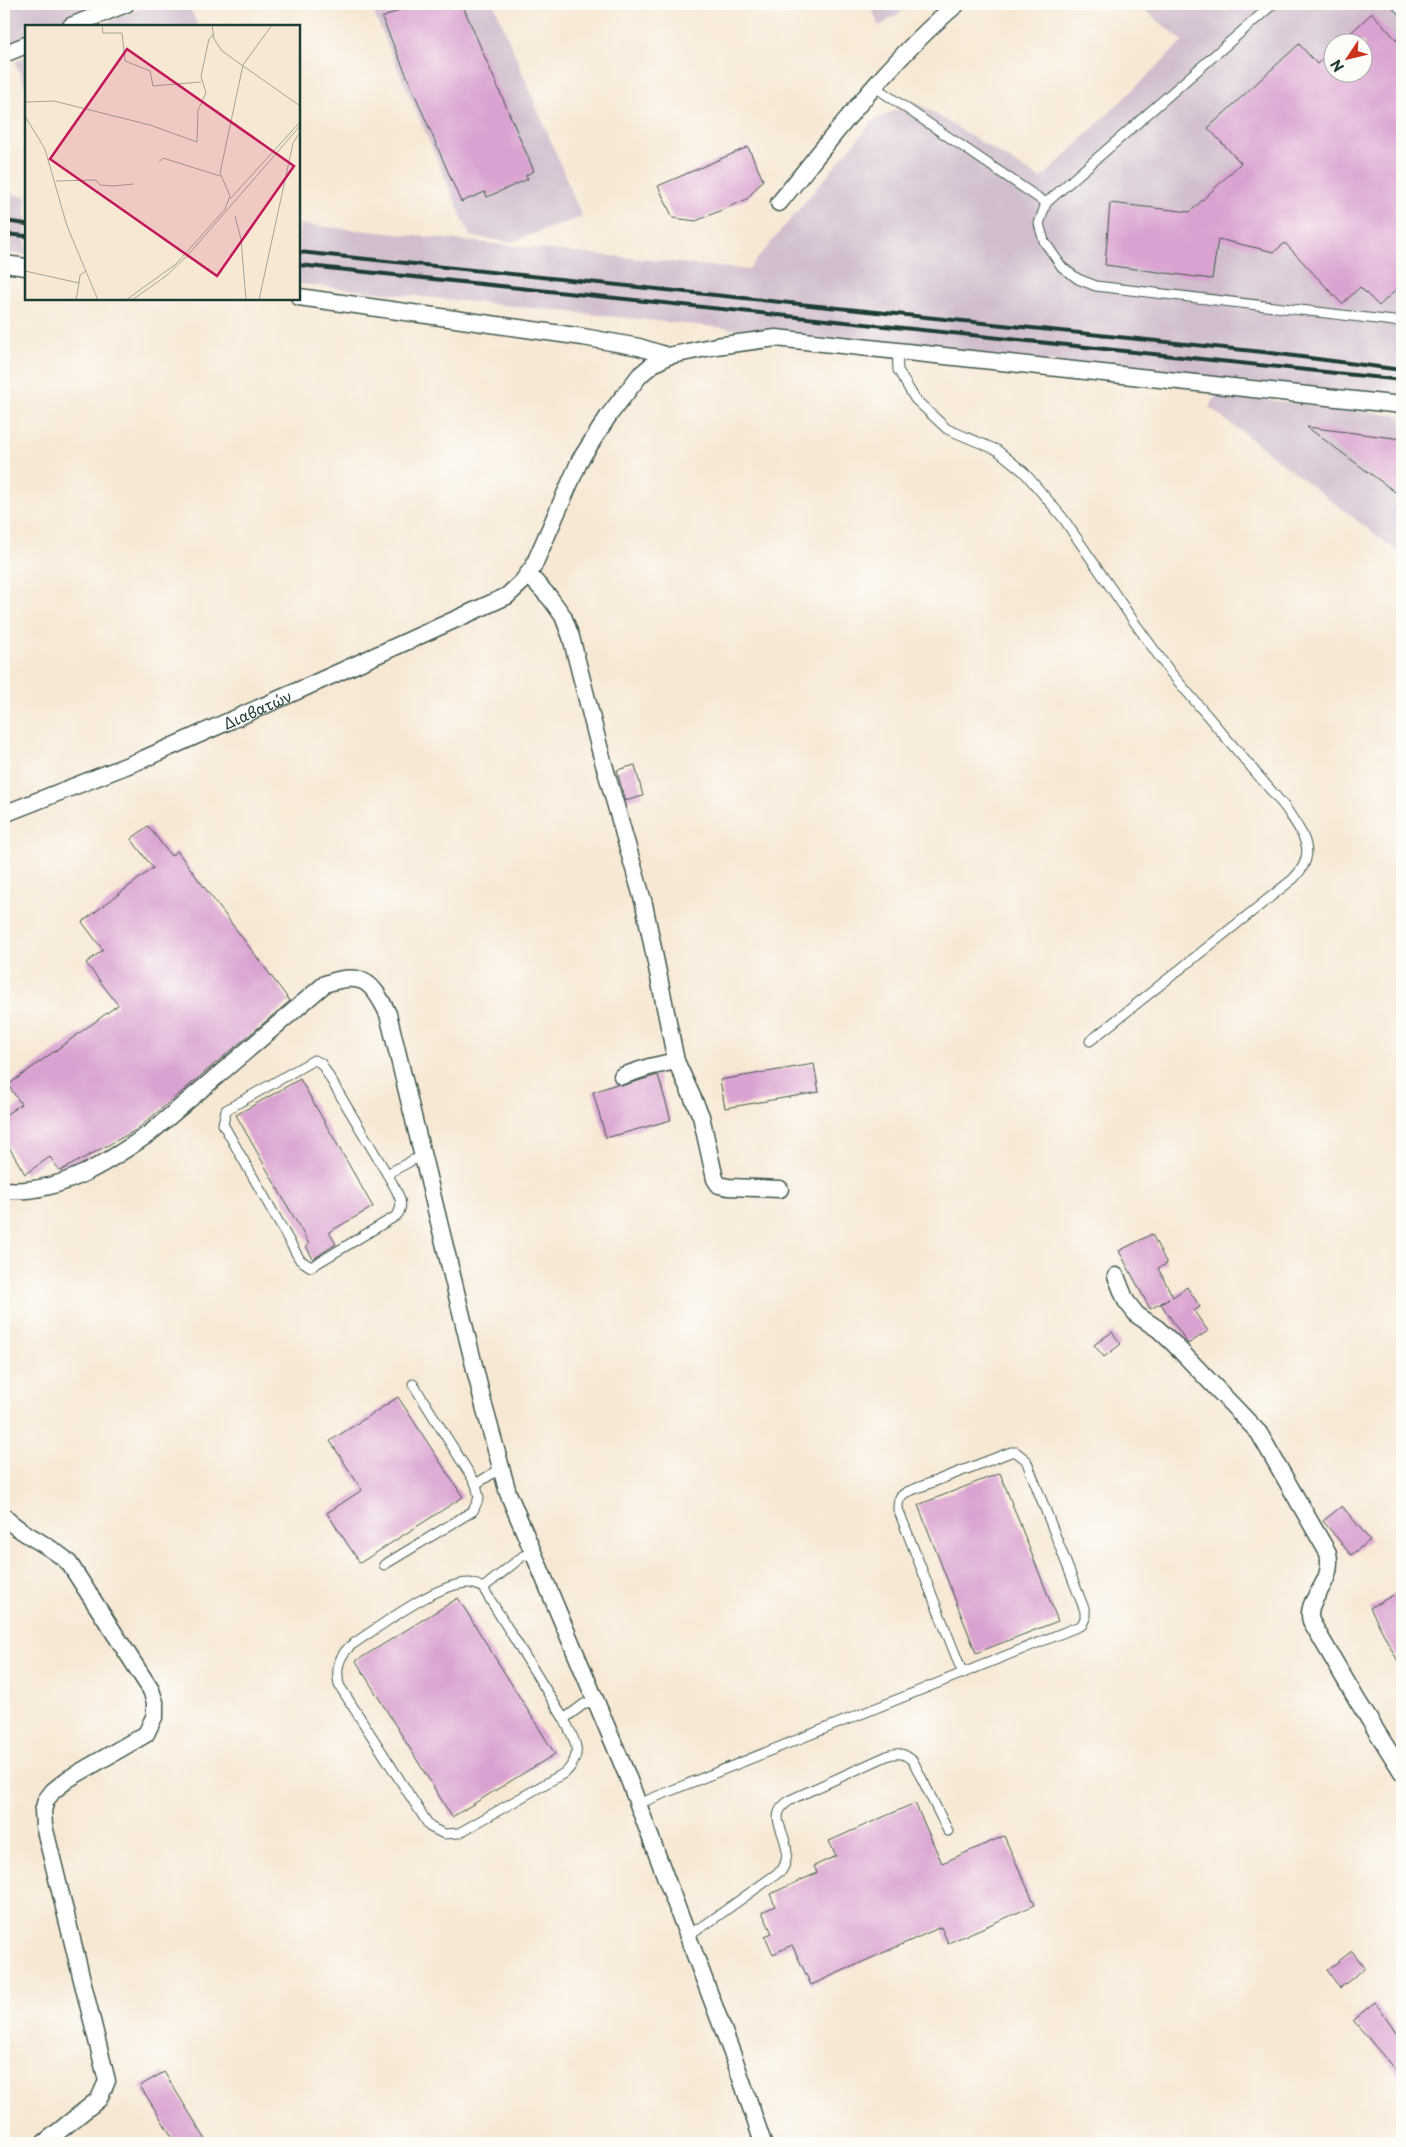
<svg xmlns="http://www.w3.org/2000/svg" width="1406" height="2147" font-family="'Playpen Sans',sans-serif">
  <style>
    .industrial { fill: #d0bdcd; fill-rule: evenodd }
    .building { fill: #daa2d0 }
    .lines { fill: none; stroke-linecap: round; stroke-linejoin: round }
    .lane-casing { stroke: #3f574c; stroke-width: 11 }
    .street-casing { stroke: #3f574c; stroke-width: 19 }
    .lane { stroke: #fff; stroke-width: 9 }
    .street { stroke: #fff; stroke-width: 16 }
    .rail { stroke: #1f3d34; stroke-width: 4 }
    .labels { text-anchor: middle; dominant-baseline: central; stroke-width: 4.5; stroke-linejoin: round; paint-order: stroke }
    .street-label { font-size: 15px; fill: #1f3d34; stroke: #fdfcf7 }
    .inset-road { fill: none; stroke: #a1a494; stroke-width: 1 }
    .view { fill: #c2185b; fill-opacity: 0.15; stroke: #c2185b; stroke-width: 2.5 }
    .inset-edge { fill: none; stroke: #1f3d34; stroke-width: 2.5 }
  </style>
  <rect width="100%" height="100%" fill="#fdfcf7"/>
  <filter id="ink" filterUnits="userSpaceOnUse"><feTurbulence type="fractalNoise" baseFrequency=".02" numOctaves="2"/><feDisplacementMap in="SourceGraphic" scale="10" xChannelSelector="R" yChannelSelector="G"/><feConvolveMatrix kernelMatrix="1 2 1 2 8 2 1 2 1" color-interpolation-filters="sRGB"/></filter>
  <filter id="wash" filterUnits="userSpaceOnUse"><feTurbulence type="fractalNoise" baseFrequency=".0096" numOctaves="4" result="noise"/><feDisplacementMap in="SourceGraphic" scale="20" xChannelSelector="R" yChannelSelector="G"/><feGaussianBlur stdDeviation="1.12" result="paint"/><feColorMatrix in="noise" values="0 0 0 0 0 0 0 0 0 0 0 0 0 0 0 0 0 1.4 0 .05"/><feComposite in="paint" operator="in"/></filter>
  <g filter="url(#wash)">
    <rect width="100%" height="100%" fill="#f7e8d4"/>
    <g class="industrial">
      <path d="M4 4H113L57 26H26V39L4 48Z"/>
      <path d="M150 4H188L198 26H98Z"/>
      <path d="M370 4H494L582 217 510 242 470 236Z"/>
      <path d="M870 4H914L879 26Z"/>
      <path d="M1137 4H1402V398L299 284V224L748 270 873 121 914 101 1041 179 1183 41ZM1334 42H1364V72H1334Z"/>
      <path d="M26 57V89L15 62Z"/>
      <path d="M4 193 26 196V255L4 253Z"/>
      <path d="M1217 394 1402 416V555L1209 407Z"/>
    </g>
    <g id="blocks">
      <g class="building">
        <path d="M405 4H462L534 171 526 175 528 179 487 197 485 192 461 202 382 18 406 7Z"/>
        <path d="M1372 13 1402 46V284L1379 306 1360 287 1342 304 1285 243 1274 252 1218 239 1212 279 1105 265 1110 203 1190 212 1241 163 1208 128 1299 44 1317 64 1334 49V72H1364V42H1341Z"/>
        <path d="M748 147 763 180 747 199 696 221 673 218 658 186Z"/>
        <path d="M1307 427 1402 439V497Z"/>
        <path d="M635 765 643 796 625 801 617 770Z"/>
        <path d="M148 826 171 856 177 851 290 1001 136 1130 60 1171 50 1157 25 1174 4 1139V1116L21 1104 8 1085 118 1005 86 963 103 950 82 922 153 868 131 839Z"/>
        <path d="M814 1064 819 1092 725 1108 720 1080Z"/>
        <path d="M658 1075 671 1120 606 1138 593 1092 617 1084 625 1085Z"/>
        <path d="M300 1079 373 1207 329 1232 336 1244 313 1259 306 1246 309 1244 236 1115Z"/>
        <path d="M1152 1234 1167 1264 1158 1268 1173 1297 1187 1287 1200 1307 1194 1311 1208 1331 1188 1344 1161 1304 1169 1299 1150 1309 1119 1251Z"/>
        <path d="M1112 1332 1121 1344 1104 1357 1094 1345Z"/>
        <path d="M398 1397 463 1497 360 1563 327 1513 362 1490 330 1441Z"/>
        <path d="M1000 1473 1058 1621 976 1653 918 1505Z"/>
        <path d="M1342 1506 1370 1540 1351 1555 1323 1521Z"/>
        <path d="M1402 1590V1669L1370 1608Z"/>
        <path d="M458 1598 555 1754 452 1817 356 1661Z"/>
        <path d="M915 1803 942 1863 1004 1836 1035 1905 948 1943 941 1927 811 1985 792 1945 773 1954 765 1936 772 1933 762 1912 775 1906 770 1894 817 1873 814 1866 836 1856 829 1841Z"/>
        <path d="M1352 1951 1365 1968 1340 1988 1327 1970Z"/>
        <path d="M1375 2002 1402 2040V2078L1353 2020Z"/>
        <path d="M164 2072 208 2143H176L140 2086Z"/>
      </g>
    </g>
  </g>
  <g filter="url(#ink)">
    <use href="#blocks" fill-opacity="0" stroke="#3f574c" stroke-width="1"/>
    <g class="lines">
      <defs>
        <g id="lane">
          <path d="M1273 4 1046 203 1039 224 1044 241 1062 267 1078 279 1096 286 1402 322"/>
          <path d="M1396 4 1402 10"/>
          <path d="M875 87 1046 203"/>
          <path d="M897 350 898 370 915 399 947 429 997 450 1024 472 1063 518 1137 626 1171 673 1285 807C1302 833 1320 853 1293 879L1090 1041"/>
          <path d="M387 1174 321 1063 314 1060 226 1110 223 1124 300 1260 311 1267 396 1216C408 1204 394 1187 387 1174L413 1160 423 1158"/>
          <path d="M413 1384 476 1484"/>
          <path d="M384 1565 473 1511 479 1498 476 1484 501 1468"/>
          <path d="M483 1588 523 1556 534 1552"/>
          <path d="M564 1719 483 1588C479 1586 474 1583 469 1583 436 1583 378 1628 350 1646 338 1658 336 1669 339 1685L430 1827 444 1834 459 1833 566 1772C585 1752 574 1740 564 1719L584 1704 596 1700"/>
          <path d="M638 1804 1082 1625 1085 1618V1611L1026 1460 1016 1452H1011L907 1492C899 1496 898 1501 898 1509L963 1674"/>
          <path d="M687 1935 705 1925 782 1870C797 1845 771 1824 780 1810 782 1805 788 1802 792 1799L889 1755C900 1752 905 1754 913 1761L948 1831"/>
        </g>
        <g id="street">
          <path d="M71 26 126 4"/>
          <path d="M4 54 26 45"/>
          <path d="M779 203C835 134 889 61 957 4"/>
          <path d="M4 264 26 267"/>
          <path d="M299 297 583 337 639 347 668 356"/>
          <path d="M528 574 550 598 563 616 571 637 601 754 644 904 676 1061 701 1116 715 1179 719 1185 728 1187 780 1189"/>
          <path id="s1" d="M4 814 141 760 304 688 507 596 522 582 533 567 580 460 609 415 640 375 653 364 668 356 716 346 776 338 1402 405"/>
          <path d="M622 1076 649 1067 676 1061"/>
          <path d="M4 1190C58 1195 107 1163 150 1133L325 984C362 971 372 981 388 1014L484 1406 508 1493 627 1775 735 2061 763 2143"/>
          <path d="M1116 1276 1126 1301 1137 1315 1158 1329 1174 1344 1259 1433 1328 1553C1335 1586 1304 1598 1311 1621L1357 1700 1402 1772"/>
          <path d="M4 1517C23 1536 50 1544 69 1563L151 1690 155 1702V1715L146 1734 68 1779 53 1791 46 1800 43 1811 44 1826 107 2081 99 2099 44 2143"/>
        </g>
      </defs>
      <use href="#lane" class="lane-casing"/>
      <use href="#street" class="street-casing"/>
      <use href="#lane" class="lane"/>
      <use href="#street" class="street"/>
      <g class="rail">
        <path d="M4 221 26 224"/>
        <path d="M4 234 26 236"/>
        <path d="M299 252 1263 352 1402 370"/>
        <path d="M299 265 1402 380"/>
      </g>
    </g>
  </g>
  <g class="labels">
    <g class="street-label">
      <text stroke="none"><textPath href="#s1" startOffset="274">Διαβατών</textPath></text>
    </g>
  </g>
  <g transform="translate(25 25)">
    <rect width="275" height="275" fill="#f7e8d4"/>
    <path class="inset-road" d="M77 0 78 8H97L100 36 125 46 128 61 176 57M187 0 189 14 197 26 275 81M0 77 29 76 125 100 172 117 173 85 181 68 176 51 184 14 188 10M0 91 20 124 42 201 73 275M134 137 138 133 195 151M31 156 71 155 75 160 88 161 109 159M205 174 275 97M210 191 216 214 221 275M0 246 54 258 55 250 61 246M51 275 54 258M101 275 151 239 200 184 205 171 195 148 218 40 247 0M107 275 141 251 162 231 275 101M234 275 268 118 275 107"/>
    <path class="view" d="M102 24 269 141 192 251 25 134Z"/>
    <rect width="275" height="275" class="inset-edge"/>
  </g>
  <rect width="1406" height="2147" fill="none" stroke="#fdfcf7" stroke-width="20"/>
  <g transform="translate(1348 58) rotate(235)"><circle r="24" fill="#fdfcf7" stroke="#a4b0a9"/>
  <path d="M0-4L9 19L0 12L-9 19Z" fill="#c8321e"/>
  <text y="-8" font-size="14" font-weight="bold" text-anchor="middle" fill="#1f3d34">N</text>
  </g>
</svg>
